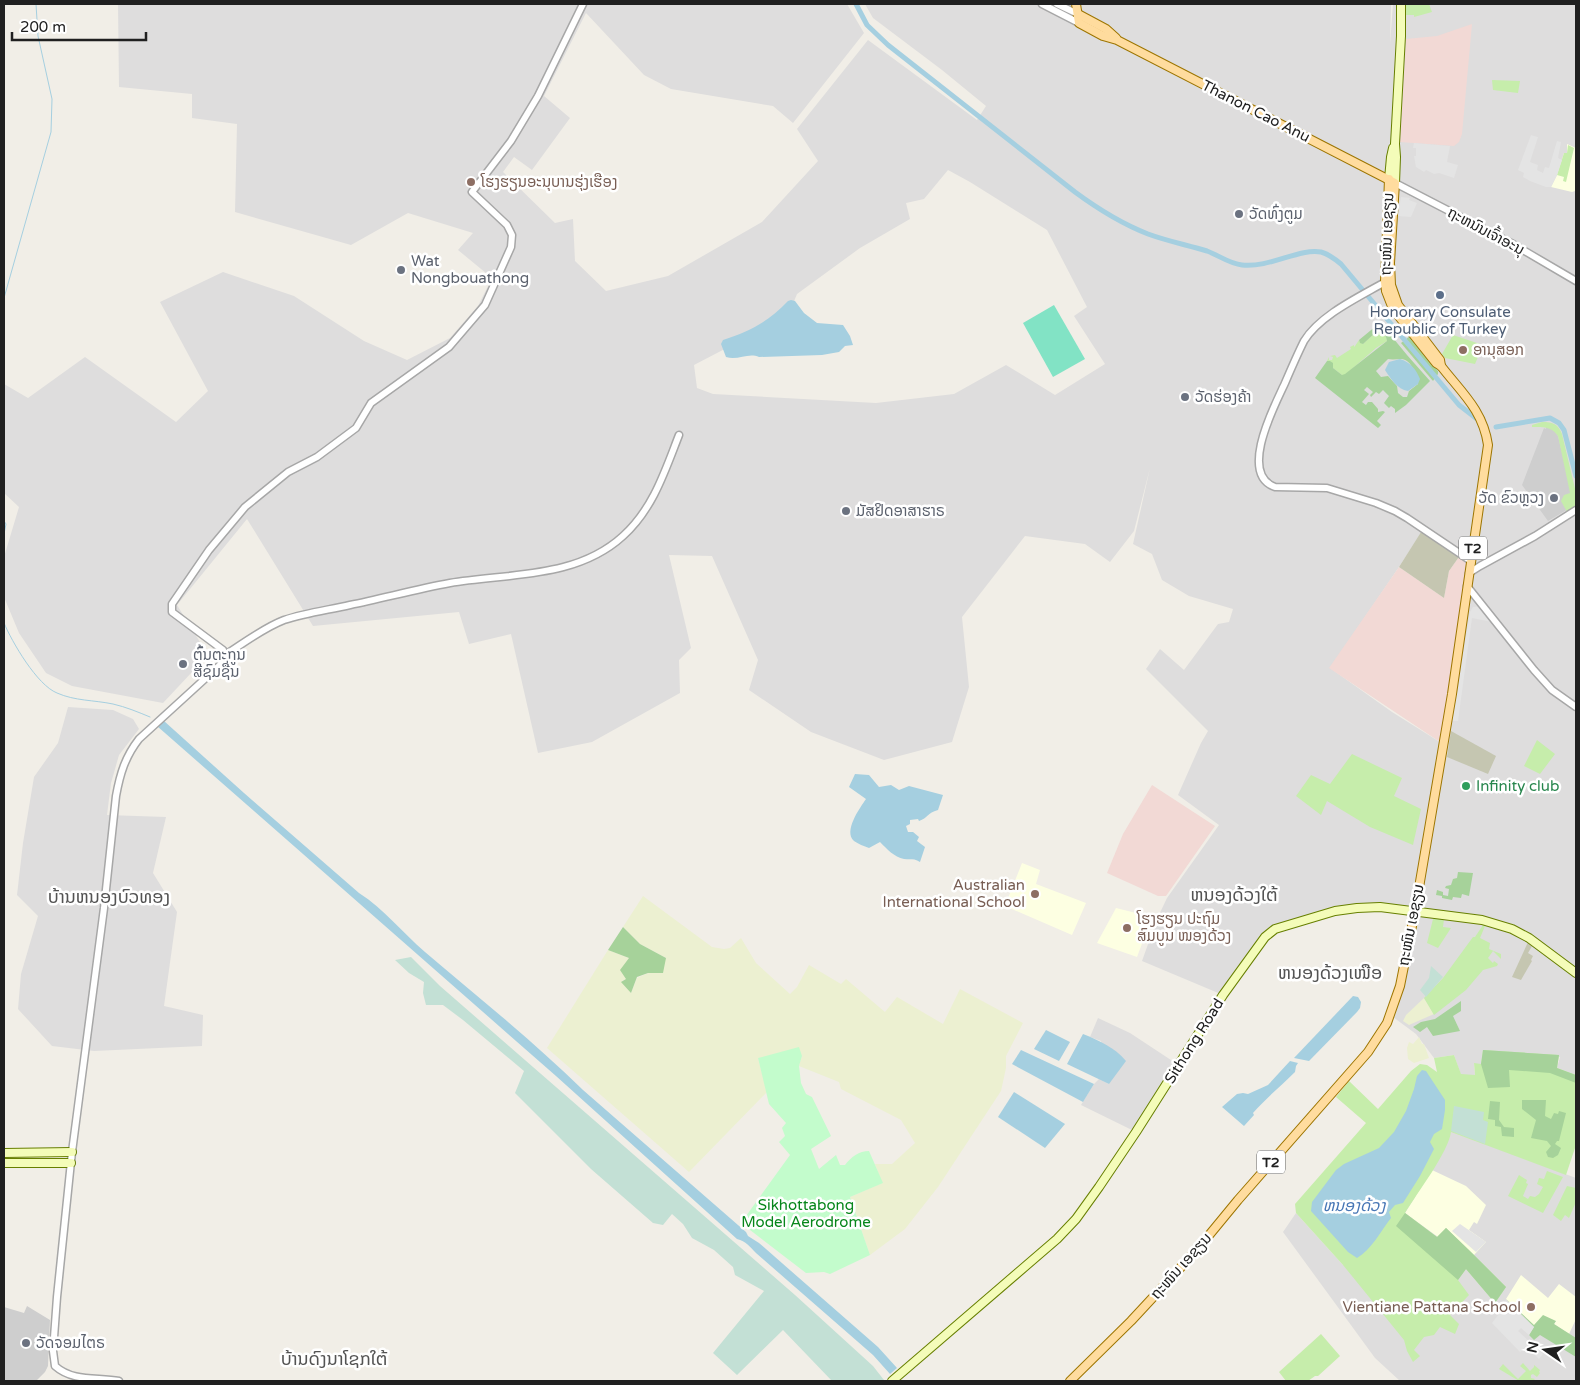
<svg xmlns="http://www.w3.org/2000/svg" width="1580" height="1385" font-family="'Varela Round','Noto Sans Lao',sans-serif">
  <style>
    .residential { fill: #dedddd; fill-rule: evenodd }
    .commercial { fill: #f2d9d5 }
    .education { fill: #fdffe2 }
    .religious { fill: #cecece }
    .construction { fill: #c5c6b1 }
    .farmland { fill: #ecf0d1 }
    .grass { fill: #c6edab }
    .forest { fill: #a6d29a; fill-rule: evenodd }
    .wetland { fill: #c3e0d5 }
    .park { fill: #c3fccc }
    .pitch { fill: #82e3c5 }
    .parking { fill: #e4e4e4 }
    .water { fill: #a5cfe0 }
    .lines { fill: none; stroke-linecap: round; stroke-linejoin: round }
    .stream { stroke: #a5cfe0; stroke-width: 1 }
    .canal { stroke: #a5cfe0; stroke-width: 5 }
    .tertiary-casing { stroke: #a7a7a7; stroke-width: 9 }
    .secondary-casing { stroke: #677f00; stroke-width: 10 }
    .primary-casing { stroke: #9d7500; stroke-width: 10 }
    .tertiary { stroke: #fff; stroke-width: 6 }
    .secondary { stroke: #f4fcb9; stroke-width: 8 }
    .primary { stroke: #ffdc9e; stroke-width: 8 }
    .education-dot { fill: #8d6e63; stroke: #fff; stroke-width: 2 }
    .worship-dot { fill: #6b7280; stroke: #fff; stroke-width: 2 }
    .service-dot { fill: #5c6f8a; stroke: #fff; stroke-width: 2 }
    .leisure-dot { fill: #2e9e5b; stroke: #fff; stroke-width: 2 }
    .labels { text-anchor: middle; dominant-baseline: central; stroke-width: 5; stroke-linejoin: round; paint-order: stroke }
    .shield { fill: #fff; stroke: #636363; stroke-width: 1 }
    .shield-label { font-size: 14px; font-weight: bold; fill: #202020 }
    .street-label { font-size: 15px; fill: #202020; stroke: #fff }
    .education-label { font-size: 15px; fill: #785e54; stroke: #fff; text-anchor: start }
    .worship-label { font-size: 15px; fill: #5b616d; stroke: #fff; text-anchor: start }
    .service-label { font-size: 15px; fill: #4e5e75; stroke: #fff }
    .leisure-label { font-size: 15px; fill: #27864d; stroke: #fff; text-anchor: start }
    .park-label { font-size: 15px; fill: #07861b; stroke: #fff }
    .water-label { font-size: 16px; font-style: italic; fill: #4776b5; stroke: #fff }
    .quarter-label { font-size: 18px; fill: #535353; stroke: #fff }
  </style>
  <rect width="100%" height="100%" fill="#f1eee7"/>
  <g class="residential">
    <path d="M118 4H847L864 33 793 123 773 106 671 89 644 75 586 13 544 96 570 118 532 170 514 157 503 172 555 223 573 219 575 261 606 291 668 276 762 222 818 161 797 129 868 40 977 120 986 106 942 70 873 18 865 4H1391L1390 44 1393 4H1576V1075L1557 1068 1560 1057 1483 1051 1481 1064H1474L1475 1075H1461L1454 1055 1434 1058 1416 1034 1393 1017 1419 900 1471 561 1423 530 1399 567 1330 668 1392 712 1443 744 1415 911 1357 908 1275 929 1223 995 1142 961 1157 919 1167 898 1219 825 1178 795 1201 743 1208 731 1146 669 1160 649 1184 670 1218 624 1229 622 1233 609 1189 596 1162 580 1152 554 1133 544 1150 468 1134 531 1110 562 1085 544 1025 536 962 617 969 687 952 742 884 760 811 732 749 690 758 660 712 556 669 555 691 648 679 660 680 693 592 742 538 753 511 634 469 644 459 612 313 626 247 519 177 605 208 655 163 703 72 686 46 673 19 633 4 597V557L19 507 4 493V384L28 398 85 357 176 422 208 391 160 302 223 272 294 296 364 341 407 360 450 338 478 306 492 278 458 250 473 233 408 213 351 245 235 212 237 124 192 118V94L119 87ZM948 170 970 182 1047 230 1087 307 1074 316 1105 364 1055 395 1006 365 954 394 876 403 713 394 697 388 694 365 788 316 797 294 860 248 910 219 906 203 924 199Z"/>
    <path d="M68 707 113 710 133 719 139 729 119 755 111 783 107 815 166 817 153 873 177 912 164 1006 203 1015 202 1046 94 1051 52 1046 18 1009 21 974 38 916 17 895 23 843 34 777 58 743Z"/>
    <path d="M1098 1018 1130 1033 1177 1064 1136 1132 1081 1105 1094 1084 1099 1079 1109 1084 1101 1041 1090 1037Z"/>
    <path d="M1451 1131 1576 1178V1381H1400L1375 1358 1283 1232 1296 1213 1343 1265Z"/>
  </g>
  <g class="commercial">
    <path d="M1472 24 1462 134 1459 142 1454 146 1400 142 1406 39 1437 36Z"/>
    <path d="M1461 554 1471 561 1443 744 1329 668 1399 567 1444 598 1449 571Z"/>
    <path d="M1152 785 1215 826 1166 896H1158L1107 873 1123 834Z"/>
  </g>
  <g class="education">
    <path d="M1567 144 1576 148V185L1575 191 1572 192 1551 187 1557 175 1564 153H1567Z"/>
    <path d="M1022 863 1040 870 1036 884 1086 903 1072 935 1005 906Z"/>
    <path d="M1116 908 1152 917 1137 957 1097 943Z"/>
    <path d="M1432 1170 1466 1186 1486 1205 1477 1224 1474 1222 1469 1230 1486 1242 1474 1255 1446 1228 1438 1237 1405 1213Z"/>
    <path d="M1521 1275 1548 1298 1559 1284 1576 1297V1319L1569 1334 1554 1324 1556 1321 1534 1326 1506 1299Z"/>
  </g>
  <g class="religious">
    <path d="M1546 427 1554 430 1558 436 1575 505 1548 521 1522 485 1544 428 1546 429Z"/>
    <path d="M27 1306 50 1320 48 1366 45 1372 36 1381H4V1307L24 1313Z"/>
  </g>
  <g class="construction">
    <path d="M1423 529 1461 554 1449 571 1444 598 1399 567Z"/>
    <path d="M1451 731 1496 756 1488 774 1447 757Z"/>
    <path d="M1528 942 1532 946 1528 953 1533 956 1531 960 1532 961 1521 980 1512 977Z"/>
  </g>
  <g class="farmland">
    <path d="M643 896 712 947 724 949 730 948 741 938 756 963 790 994 797 987 809 965 841 984 846 979 885 1012 897 997 943 1024 960 989 1023 1023 1006 1056V1068L1001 1091 938 1187 905 1229 870 1255 850 1197 882 1183 875 1164H892L915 1143 901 1120 841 1089 839 1082 799 1066 802 1056 758 1058 767 1092 689 1172 547 1048 608 950 629 958 626 979 622 981 631 993 637 978 648 973 666 958 640 944 623 927Z"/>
    <path d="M1424 998 1434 1014 1409 1025 1403 1021 1406 1015Z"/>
    <path d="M1419 1037 1422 1044H1424L1429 1058 1414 1063 1408 1059 1407 1048 1409 1042 1413 1044Z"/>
  </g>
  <g class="grass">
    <path d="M1413 4H1429L1432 12 1414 17V15H1406V5Z"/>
    <path d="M1492 80 1520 81 1518 93 1493 90Z"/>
    <path d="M1568 145 1574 148 1566 182 1563 181 1564 177 1557 175 1564 153H1567Z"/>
    <path d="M1376 332 1383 333 1386 337 1387 341 1376 348 1345 375H1342L1333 368 1330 361H1327L1329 357V360H1332L1333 357 1330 356 1335 355 1337 358 1351 349 1350 347 1354 345V347L1355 346 1359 340V341L1363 344Z"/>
    <path d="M1453 335 1483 345 1475 364 1445 358 1442 354Z"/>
    <path d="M1542 422C1553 422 1558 424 1562 434L1576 493V506L1567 512 1561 501 1564 495 1570 493 1558 436C1551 426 1543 427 1532 427V425Z"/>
    <path d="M1537 740 1555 754 1540 774 1524 766Z"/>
    <path d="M1352 754 1402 778 1394 796 1421 809 1413 845 1370 827 1327 801 1321 815 1296 796 1311 775 1330 784Z"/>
    <path d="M1433 919H1444L1443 927 1451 928 1438 948 1427 943Z"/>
    <path d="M1483 925 1485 926 1480 938 1490 943 1489 949 1501 954V959L1493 951 1488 958 1493 963 1494 961 1498 964 1497 966 1483 970 1466 990 1434 1015 1424 998 1443 978 1473 937H1475Z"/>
    <path d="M1483 1050 1559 1055 1557 1068 1576 1075V1145L1566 1175 1451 1132C1448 1153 1417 1193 1405 1213L1437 1237 1446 1228 1474 1255 1506 1287 1495 1303 1466 1269 1458 1280 1469 1295 1450 1315 1459 1324 1455 1334 1440 1327 1434 1335 1424 1337 1414 1350 1420 1356 1413 1362 1407 1351 1404 1340 1343 1265 1296 1213 1295 1204 1366 1123 1336 1097 1349 1081 1378 1109 1411 1071 1420 1064 1427 1065 1437 1072 1434 1058 1454 1055 1461 1074 1475 1075 1474 1063 1481 1064Z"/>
    <path d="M1547 1171 1563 1177 1543 1213 1508 1196 1519 1175 1527 1180 1526 1183 1528 1184 1523 1196 1528 1199 1530 1196 1535 1197 1539 1194 1543 1187 1537 1184 1539 1178 1544 1179Z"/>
    <path d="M1567 1186 1576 1188V1202L1569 1218 1565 1215 1561 1221 1553 1215Z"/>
    <path d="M1321 1334 1340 1356 1318 1376H1315L1308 1381H1286L1279 1372Z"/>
    <path d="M1523 1363 1530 1371 1534 1367V1365L1540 1370 1539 1372 1540 1373 1537 1377 1533 1374 1531 1375V1378L1535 1379 1533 1381H1519L1499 1369 1503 1364 1518 1379 1526 1371 1520 1366Z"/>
  </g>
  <g class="forest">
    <path d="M1376 326 1379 328 1382 326 1384 327 1407 355 1430 381 1406 405 1395 413V409L1391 406 1389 408 1384 403 1389 396 1383 390 1379 394 1376 392 1371 397 1370 395 1373 392 1367 387 1364 390 1369 394 1362 402 1366 405 1368 402H1372L1378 409V412L1383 411 1385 412 1377 421 1381 425 1378 428 1315 378 1327 361H1330L1333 363V368L1342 375 1345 374 1387 341 1386 337 1383 333 1376 332 1363 344 1360 343 1359 340ZM1388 359C1393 360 1397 359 1402 359 1413 361 1415 375 1418 384L1409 391 1407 397H1403L1398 393 1397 386 1388 376 1381 377 1376 371Z"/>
    <path d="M1410 336 1438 371V374L1433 381 1401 343Z"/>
    <path d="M1458 872 1473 873 1469 896 1462 894 1461 898 1453 897 1452 900 1442 898V896L1436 895 1437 890 1443 892V895L1448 896 1449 889 1445 888 1446 886 1451 885 1453 879 1457 878Z"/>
    <path d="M623 927 640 944 666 958 663 973H648L637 977 631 993 621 982 626 979 620 970 629 958 608 950Z"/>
    <path d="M1461 1001V1011L1453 1016 1460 1031 1433 1036 1427 1027 1420 1032 1413 1027 1421 1022 1435 1019Z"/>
    <path d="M1483 1050 1559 1055 1557 1068 1576 1075V1083L1550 1073 1509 1070 1510 1087 1488 1088 1481 1064Z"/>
    <path d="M1522 1100H1546L1545 1116 1551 1119 1554 1113 1558 1114 1559 1111 1566 1113 1559 1141H1557L1555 1144 1561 1148 1558 1155 1553 1158 1548 1157 1546 1152 1551 1146 1547 1141 1531 1138 1536 1120 1522 1109Z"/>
    <path d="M1490 1101 1500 1102 1499 1120 1504 1127 1514 1128V1137L1502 1136 1501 1127 1495 1126V1120L1488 1119Z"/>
    <path d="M1405 1213 1437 1237 1446 1228 1474 1255 1506 1287 1495 1303 1466 1269 1458 1280 1396 1226Z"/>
    <path d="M1506 1299 1534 1325 1543 1315 1556 1321 1554 1324 1576 1338V1357L1540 1335 1534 1340 1529 1335 1534 1327Z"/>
  </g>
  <g class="wetland">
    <path d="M411 957 440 986 795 1295 873 1366 884 1380 883 1381H832L783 1330 737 1375 713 1353 764 1291 735 1275 733 1267 714 1250 692 1238 683 1224 672 1214 663 1225 653 1223 591 1169 515 1093 524 1071 463 1020 443 1005H426L423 993 424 982 409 973 395 960Z"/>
    <path d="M1431 966 1443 977 1426 997 1420 990 1429 978Z"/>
    <path d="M1454 1106 1484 1112 1483 1120 1488 1122 1485 1144 1451 1131Z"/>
  </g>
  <path class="park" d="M799 1047 802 1056 799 1066 801 1083 806 1094 812 1097 831 1136 811 1149 819 1169 836 1155 840 1165H845C851 1157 859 1151 869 1151L883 1183 850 1197 870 1255 830 1274 824 1272 806 1273 741 1223 790 1155 779 1142 785 1136 782 1128 786 1123 769 1104 758 1058Z"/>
  <path class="pitch" d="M1054 305 1085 359 1053 377 1023 323Z"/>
  <g class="parking">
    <path d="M1531 135 1538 137 1530 162 1538 165 1537 170 1543 173 1545 167 1549 168 1557 141 1561 142 1558 158 1562 160 1557 175 1551 187H1546L1530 181 1523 177 1524 173 1518 170Z"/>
    <path d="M1414 143 1450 146 1447 162 1458 165 1454 178 1439 173 1434 174 1426 170 1424 172 1416 167 1414 156H1416V148H1413Z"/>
    <path d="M1401 197 1410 198 1409 200 1417 203 1411 217 1398 216Z"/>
    <path d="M1480 606 1492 622 1472 618 1458 721H1452L1470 612 1473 607Z"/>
    <path d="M1460 1224 1486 1242 1476 1252 1452 1231Z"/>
    <path d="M1506 1300 1534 1327 1529 1335 1521 1328 1518 1331 1543 1354 1539 1359 1526 1346 1520 1352 1492 1323 1499 1314Z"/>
  </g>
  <g class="water">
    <path d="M791 300 795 301 804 313 817 323 843 325 850 336 853 345 845 346 839 352 822 355 759 357C748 352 738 361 726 357L721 344 723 340C750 331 768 322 788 301Z"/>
    <path d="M1400 359C1410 362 1416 369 1420 379L1418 384 1408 391C1397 389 1391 379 1385 370L1389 362Z"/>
    <path d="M164 721 244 793 359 893C384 909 403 933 425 952 478 997 533 1041 583 1090L746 1232 748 1236 759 1243 878 1347 897 1368 890 1374 873 1355 756 1253C750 1247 746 1241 737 1239L556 1076 157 726Z"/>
    <path d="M855 774 869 775 879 787 891 785 899 790 909 786 943 795 938 810C927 813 928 818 919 821L918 819 910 820V824L906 826 908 832H913L919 837 917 841 925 847 920 862C914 858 910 860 904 859 894 857 887 849 880 842L869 848C864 846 858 844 854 841 843 831 860 808 866 799L849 787Z"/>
    <path d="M1353 996 1358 997 1361 1002 1360 1008 1357 1012 1309 1061 1294 1058Z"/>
    <path d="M1046 1030 1070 1042 1059 1061 1034 1049Z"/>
    <path d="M1083 1034C1100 1041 1114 1047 1126 1061L1109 1084 1067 1064Z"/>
    <path d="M1021 1050 1094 1084 1083 1102 1012 1064Z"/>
    <path d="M1290 1061 1298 1063 1296 1066 1295 1072C1281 1086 1266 1098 1253 1113L1254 1115 1244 1126 1222 1107 1237 1094 1243 1093 1248 1094 1268 1085Z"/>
    <path d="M1422 1070 1426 1071 1445 1100V1110L1442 1129 1434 1134 1430 1142 1434 1149 1420 1176 1403 1203 1395 1205 1389 1212 1391 1218C1381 1231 1371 1250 1357 1258L1348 1252 1311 1211 1312 1202 1336 1170 1344 1164 1379 1148 1394 1132 1406 1111 1414 1089 1417 1076Z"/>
    <path d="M1014 1092 1065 1124 1045 1148 998 1117Z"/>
  </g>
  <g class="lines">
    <g class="stream">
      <path d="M4 298 51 132 52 99 38 36 36 4"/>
      <path d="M4 521 6 524 4 534"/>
      <path d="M4 623C12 642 37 685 57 693 75 701 94 700 113 704 126 707 138 712 150 717"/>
    </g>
    <g class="canal">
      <path d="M856 4 867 25 888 45 1075 192C1098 209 1120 223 1148 234 1167 241 1187 245 1207 251 1218 255 1230 264 1242 265 1270 268 1299 248 1321 252 1329 254 1335 259 1341 264L1459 405 1477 419"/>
      <path d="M1496 427 1550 418 1559 423 1564 430 1576 476"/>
    </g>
    <defs>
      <g id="tertiary">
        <path d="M1042 4 1079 23"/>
        <path d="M1057 4 1078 14"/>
        <path d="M1395 183 1511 243 1576 281"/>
        <path d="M1385 282C1359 297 1320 315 1304 341 1297 355 1291 369 1285 383 1275 405 1238 474 1275 487L1327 488 1376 503 1395 511 1407 518 1471 561"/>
        <path d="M1469 573 1480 566 1535 536 1576 510"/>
        <path d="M1467 586 1534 670 1552 690 1576 707"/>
        <path d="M225 655 223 650 172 612V604L209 550 245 507 288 472 317 457 356 428 371 403 449 347 485 305 511 247 512 235 507 225 472 192 511 141 538 96 583 4"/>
        <path d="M119 1381C97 1377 73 1382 55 1366L53 1351 57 1297 72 1152 104 908 116 796C120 774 125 757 139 739L219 666 223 661 225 655C244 643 263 628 284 620 305 613 328 610 350 605 384 598 417 589 450 583 509 573 576 579 623 536 653 509 665 471 679 435"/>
      </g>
      <g id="secondary">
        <path d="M1389 179 1391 157 1393 148"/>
        <path d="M1395 183 1396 157 1395 144 1401 36V4"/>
        <path d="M4 1153 72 1152"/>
        <path d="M4 1163H71"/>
        <path d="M892 1381 1057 1239 1076 1219 1099 1187 1136 1132 1223 995 1265 937 1275 929 1335 911 1357 908 1380 907 1482 920 1512 929 1529 938 1576 973"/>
      </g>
      <g id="primary">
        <path d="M1076 4 1079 23 1103 36 1117 40 1395 183 1390 263 1391 285 1398 305 1440 360 1441 366"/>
        <path d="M1078 14 1106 29 1116 38"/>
        <path d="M1070 1381 1131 1321 1196 1251 1238 1200 1368 1052 1387 1023 1400 986 1415 911 1452 694 1488 445C1483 410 1461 392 1441 366L1436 363 1393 309 1386 291 1385 282 1389 179"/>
      </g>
    </defs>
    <use href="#tertiary" class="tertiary-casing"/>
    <use href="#secondary" class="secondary-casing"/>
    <use href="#primary" class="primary-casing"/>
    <use href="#tertiary" class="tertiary"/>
    <use href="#secondary" class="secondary"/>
    <use href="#primary" class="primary"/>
  </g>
  <g class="education-dot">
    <circle cx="471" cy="182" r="5"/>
    <circle cx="1463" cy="350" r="5"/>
    <circle cx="1035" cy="894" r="5"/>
    <circle cx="1127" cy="928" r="5"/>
    <circle cx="1531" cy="1307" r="5"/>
  </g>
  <g class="worship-dot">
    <circle cx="1239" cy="214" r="5"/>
    <circle cx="401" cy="270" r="5"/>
    <circle cx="1185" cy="397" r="5"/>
    <circle cx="1554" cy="498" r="5"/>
    <circle cx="846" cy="511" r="5"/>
    <circle cx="183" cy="664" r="5"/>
    <circle cx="26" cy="1343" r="5"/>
  </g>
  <circle class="service-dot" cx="1440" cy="295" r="5"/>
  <circle class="leisure-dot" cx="1466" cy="786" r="5"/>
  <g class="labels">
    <g class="shield">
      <rect x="1459" y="536.5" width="28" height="23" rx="4"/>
      <rect x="1257" y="1150.5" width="28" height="23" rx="4"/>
    </g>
    <g class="shield-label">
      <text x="1473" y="548">T2</text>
      <text x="1271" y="1162">T2</text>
    </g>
    <g class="street-label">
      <text transform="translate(1256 111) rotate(27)">Thanon Cao Anu</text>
      <text transform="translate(1486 231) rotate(28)">ຖະຫນົນເຈົ້າອະນຸ</text>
      <text transform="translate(1387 234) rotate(-88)">ຖະໜົນ ເອຊຽນ</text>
      <text transform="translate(1411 925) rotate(-79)">ຖະໜົນ ເອຊຽນ</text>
      <text transform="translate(1194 1041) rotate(-58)">Sithong Road</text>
      <text transform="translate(1181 1266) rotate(-48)">ຖະໜົນ ເອຊຽນ</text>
    </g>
    <g class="education-label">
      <text x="481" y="182">ໂຮງຮຽນອະນຸບານຮຸ່ງເຮືອງ</text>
      <text x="1473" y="350">ອານຸສອກ</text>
      <text x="1025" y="885" text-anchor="end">Australian<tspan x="1025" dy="17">International School</tspan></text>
      <text x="1137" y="919">ໂຮງຮຽນ ປະຖົມ<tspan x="1137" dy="17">ສົມບູນ ໜອງດ້ວງ</tspan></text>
      <text x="1521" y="1307" text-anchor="end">Vientiane Pattana School</text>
    </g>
    <g class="worship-label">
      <text x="1249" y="214">ວັດທົ່ງຕູມ</text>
      <text x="411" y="261">Wat<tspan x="411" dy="17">Nongbouathong</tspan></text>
      <text x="1195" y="397">ວັດຮ່ອງຄ້າ</text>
      <text x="1544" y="498" text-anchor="end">ວັດ ຂົວຫຼວງ</text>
      <text x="856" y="511">ມັສຢິດອາສາຮາຣ</text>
      <text x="193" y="655">ຕົ້ນຕະກູນ<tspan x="193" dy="17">ສີຊົມຊື່ນ</tspan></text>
      <text x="36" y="1343">ວັດຈອມໄຕຣ</text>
    </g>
    <g class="service-label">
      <text x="1440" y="312">Honorary Consulate<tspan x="1440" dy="17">Republic of Turkey</tspan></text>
    </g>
    <g class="leisure-label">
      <text x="1476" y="786">Infinity club</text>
    </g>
    <g class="park-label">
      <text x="806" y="1205">Sikhottabong<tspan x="806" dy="17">Model Aerodrome</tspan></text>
    </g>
    <g class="water-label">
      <text x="1354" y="1206">ຫນອງດ້ວງ</text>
    </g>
    <g class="quarter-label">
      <text x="1234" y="895">ຫນອງດ້ວງໃຕ້</text>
      <text x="109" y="897">ບ້ານຫນອງບົວທອງ</text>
      <text x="1330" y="973">ຫນອງດ້ວງເໜືອ</text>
      <text x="334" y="1359">ບ້ານດົງນາໂຊກໃຕ້</text>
    </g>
  </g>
  <rect width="1580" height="1385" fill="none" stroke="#202020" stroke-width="10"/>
  <g transform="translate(1545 1350) rotate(283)" stroke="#ffffff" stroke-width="4" paint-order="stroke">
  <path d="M0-4L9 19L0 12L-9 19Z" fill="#202020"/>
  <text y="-8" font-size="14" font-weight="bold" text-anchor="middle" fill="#202020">N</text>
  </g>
  <path d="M12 32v8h134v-8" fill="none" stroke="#202020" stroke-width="2.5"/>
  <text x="20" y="32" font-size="15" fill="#202020" stroke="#ffffff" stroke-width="4" paint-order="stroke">200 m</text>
</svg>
